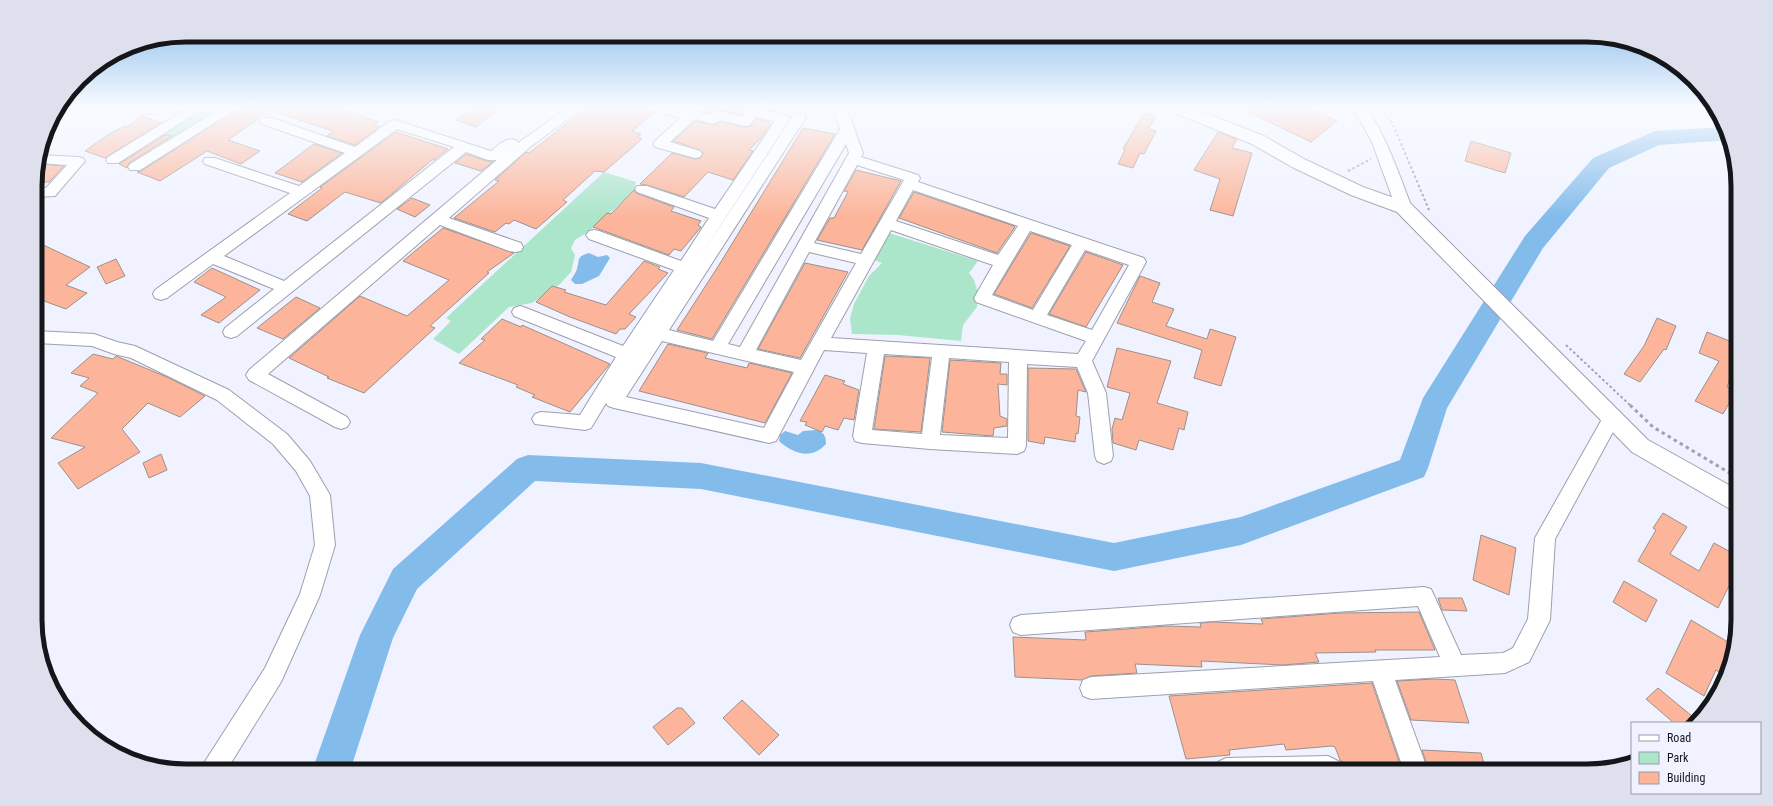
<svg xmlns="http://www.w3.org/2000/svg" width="1773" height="806" font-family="'Roboto Condensed',sans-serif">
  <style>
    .green { fill: #abe5ca }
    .water { fill: #83bbeb }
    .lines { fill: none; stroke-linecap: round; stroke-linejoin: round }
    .river { fill: #83bbeb; fill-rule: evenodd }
    .building { fill: #fcb59b; stroke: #9c908b }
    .minor-casing { stroke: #9da0ab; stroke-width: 2 }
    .major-casing { stroke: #9da0ab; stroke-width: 2 }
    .path-far1 { stroke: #a1a3ac; stroke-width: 2; stroke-dasharray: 2.5 2.5; stroke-linecap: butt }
    .path { stroke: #a1a3ac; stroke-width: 3; stroke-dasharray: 3.5 3.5; stroke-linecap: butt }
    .minor { fill: #fff; fill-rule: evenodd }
    .major { fill: #fff; fill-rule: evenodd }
    .rim { fill: none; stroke: #15161a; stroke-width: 5 }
  </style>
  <rect width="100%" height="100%" fill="#f0f3ff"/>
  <g class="green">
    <path d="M199 110 215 113 170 142 157 137Z"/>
    <path d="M604 172 636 182 634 192 588 232 575 240 571 248 575 255 571 272 560 284 532 303 509 307 459 354 433 339 451 321 446 318Z"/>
    <path d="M889 233 978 261 969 273 974 280 978 293 977 307 963 325 961 341 898 335 852 334 850 318 854 304 869 276 882 263 872 259Z"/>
  </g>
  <g class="water">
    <path d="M589 253 598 257 607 255 610 258 599 276 582 284H575L571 280C573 276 576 273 577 269 580 259 576 257 589 253Z"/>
    <path d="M816 430C824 432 826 436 826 444 812 460 793 454 779 441L780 435 785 431 798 435 803 431Z"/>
  </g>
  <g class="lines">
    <path class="river" d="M1726 127 1730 140 1659 145 1609 168 1543 248 1447 408 1428 468 1424 477 1241 545 1114 571 701 489 535 481 417 589 393 638 350 771H312L360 635 393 569 517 459 528 455 701 463 1114 543 1241 517 1400 460 1423 398 1525 236 1593 158 1655 131Z"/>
  </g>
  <g class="building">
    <path d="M242 106H331L378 122 375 125 380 127 355 145 327 136 333 131 268 110 254 122 228 140 260 151 241 164 207 151 160 181 137 172 141 171Z"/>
    <path d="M474 106H502L476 127 456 120Z"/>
    <path d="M589 106H648L649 109 654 112 632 131 641 134 638 137 642 139 604 172 595 171 563 200 567 202 536 229 514 220 509 224 506 223 495 232 454 218 499 181 495 180 526 152 529 153Z"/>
    <path d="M710 106H783L777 112 752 107 747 108 741 115 718 110 710 113 704 112Z"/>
    <path d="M1236 106H1305L1337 121 1311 142Z"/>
    <path d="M1144 113 1156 116 1148 129 1156 131 1144 154 1140 153 1133 168 1118 164 1125 150 1123 149Z"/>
    <path d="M142 116 161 123 105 158 85 151 109 134 125 126 127 127Z"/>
    <path d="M756 119 769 121 768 122 771 124 762 137 749 150 753 151 733 180 708 172 684 197 647 185 640 184 672 153 695 159 701 158 703 153 700 150 673 141 695 121 713 125 721 122 745 127 751 126Z"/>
    <path d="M803 128 835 134 712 339 677 330 719 265Z"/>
    <path d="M396 132 448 149 434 160H432L381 203 345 192 307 221 288 214 322 188 320 187Z"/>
    <path d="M1218 132 1237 139 1232 148 1252 153 1233 216 1210 210 1220 179 1194 170Z"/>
    <path d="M165 135 172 136 129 163 127 168 119 164Z"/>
    <path d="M1471 141 1511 153 1505 173 1465 161Z"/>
    <path d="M314 144 342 153 302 182 275 173Z"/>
    <path d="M466 154 487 161 493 162 481 171 455 163Z"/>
    <path d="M39 164 64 166 49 182H35Z"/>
    <path d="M856 170 901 181 862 250 817 240 830 218H834L848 192 844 191Z"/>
    <path d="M634 190 636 193 674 207 671 211 701 221 698 225 701 227 681 251 674 249 669 255 593 227 607 213 611 214Z"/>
    <path d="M914 192 1014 226 1015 227 997 253 899 218Z"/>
    <path d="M412 198 430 205 415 217 397 209Z"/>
    <path d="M443 228 514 253 487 272 489 273 430 326 435 328 364 393 327 378 329 377 289 358 360 296 407 316 449 280 403 261Z"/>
    <path d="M1031 233 1070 246 1032 308 994 294Z"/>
    <path d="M35 241 90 267 66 285 87 293 66 309 44 301 36 307Z"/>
    <path d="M1086 252 1123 265 1086 327 1049 314Z"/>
    <path d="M116 259 125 276 106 284 97 267Z"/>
    <path d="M644 261 660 267 658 269 668 273 629 314 636 317 625 329H620L616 334 570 317 536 302 552 286 566 290 564 292 606 305Z"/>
    <path d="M805 263 848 272 800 358 758 349Z"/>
    <path d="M212 268 260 290 219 323 201 315 226 297 194 282Z"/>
    <path d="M1140 276 1160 283 1152 302 1174 309 1166 326 1207 339 1210 329 1236 337 1221 386 1194 378 1202 350 1117 323Z"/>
    <path d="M296 297 320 308 283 339 257 328Z"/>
    <path d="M1657 318 1676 326 1666 350 1664 349 1640 382 1624 374 1644 346Z"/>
    <path d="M502 319 521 327 522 325 610 364 570 412 532 397 535 395 516 387 518 385 459 363 485 340 481 339Z"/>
    <path d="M1707 332 1737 344V359L1727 387 1736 391 1723 414 1695 401 1719 361 1699 353Z"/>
    <path d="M668 344 708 353 705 358 747 368 749 363 792 373 765 423 639 391Z"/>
    <path d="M1117 348 1171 361 1157 403 1188 412 1184 430 1179 428 1173 450 1139 440 1136 450 1113 443 1112 429 1115 418 1122 420 1130 393 1107 387Z"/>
    <path d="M93 354 113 359 116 356 167 377 205 396 180 417 148 403 122 429 140 452 78 489 58 463 85 447 51 438 98 393 80 386 89 378 71 373Z"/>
    <path d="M885 356 930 358 921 432 874 429Z"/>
    <path d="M950 360 1001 363 1000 374H1007V385L998 384 1000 416 1007 419V426L994 428 993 436 942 432Z"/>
    <path d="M1028 368 1076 369 1086 392 1078 390 1076 416 1080 417 1078 434 1076 433 1075 442 1045 437 1044 444 1028 441Z"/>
    <path d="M825 375 845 381 843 384 859 390 854 420 844 418 838 430 825 426 822 432 805 425 807 422 800 421Z"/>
    <path d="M161 454 167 470 149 478 143 463Z"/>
    <path d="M1663 513 1687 527 1670 554 1699 571 1714 543 1738 556V586L1731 582 1718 608 1638 561 1656 530 1653 528Z"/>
    <path d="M1481 535 1516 548 1509 595 1473 580Z"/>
    <path d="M1624 581 1657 600 1646 622 1613 602Z"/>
    <path d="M1438 598H1462L1467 611 1442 610Z"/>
    <path d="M1419 612 1435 650H1375L1376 652 1315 653 1319 662 1283 665 1201 661 1202 667 1135 664 1137 673 1091 676 1082 680 1015 677 1013 637 1086 640 1085 632 1167 626 1201 627 1200 623 1213 622 1263 624 1261 619 1340 613Z"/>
    <path d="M1691 620 1733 645 1727 677 1716 670 1704 696 1666 673Z"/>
    <path d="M1434 679 1455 680 1469 723 1411 720 1397 681Z"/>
    <path d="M1372 683 1402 770 1347 771 1343 762 1340 760 1335 747 1332 746 1286 750 1284 744 1229 750 1230 755 1186 759 1169 696Z"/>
    <path d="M1658 688 1698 721 1696 723H1674L1646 699Z"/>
    <path d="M742 700 779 735 759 755 723 718Z"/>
    <path d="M677 708H682L695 723 668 745 653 727Z"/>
    <path d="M1422 750 1481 753 1486 771H1429Z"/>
  </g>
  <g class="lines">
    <defs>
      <g id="minor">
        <path d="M127 106H188L186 109C168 113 148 116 130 112Z"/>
        <path d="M191 106H207L118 163H108L106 160 108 157Z"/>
        <path d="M225 106H241L140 170H130L128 167 130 164Z"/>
        <path d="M570 106H585L529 148 449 218 521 243 523 247 521 251 515 252 509 251 440 225 268 374 347 417 350 422 347 427 341 429 335 427 249 380 246 375 249 370 497 160H488L466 152 237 336 231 338 225 336 223 332 225 328 274 289 213 264 167 298 161 300 155 298 153 294 155 290 290 193 205 164 203 161 205 158H215L299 186 345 153 262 124 260 121 262 118H272L355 147 390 121 395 120 491 151C499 145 506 137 516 140L518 143ZM397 129 454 147 284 281 224 256Z"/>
        <path d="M649 106H667L677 109 680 106H694L692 110 710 115 718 111 742 117 747 109 752 108 788 116 790 119 696 263 794 114H804L806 117 669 330 713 341 840 129 833 106H846L863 153 861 157 918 175 920 178 918 182 1144 258 1146 262 1092 361 1106 393 1113 456 1111 461 1104 464 1097 461 1095 456 1088 393 1077 367 1027 364 1026 446 1024 451 1017 454 930 449 862 443 855 441 853 436 867 353 824 350 776 441 769 443 614 408 608 406 606 403 591 428 585 430 535 424 532 419 535 414 541 412 580 415 616 357 514 316 512 312 514 308 520 306 526 308 623 346 674 270 589 239 586 235 589 231 594 230 599 231 681 261 709 218 637 192 635 189 637 186H647L715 209 775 121 755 117 750 125 745 126 721 120 713 124 695 119 670 142 700 151 702 154 700 157 695 158 655 147 653 144 655 141 680 118 650 109ZM846 144 849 153 740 347 728 344ZM857 165 904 180 861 254 814 243ZM913 190 1018 226 998 255 896 221ZM891 230 993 265 974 298 976 302 1086 341 1078 354 831 338ZM1030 231 1072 245 1033 310 992 295ZM1085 250 1129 265 1092 330 1047 315ZM809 252 856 263 801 360 756 350ZM662 341 794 372 764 428 626 397ZM884 354 932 357 922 434 872 430ZM949 358 1009 362 1008 438 940 435Z"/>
        <path d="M1352 106H1365C1387 137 1398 172 1412 208L1409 211 1404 213 1399 211 1396 208 1372 142Z"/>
        <path d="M41 155 78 157 83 158 85 161 55 196 35 197V187L46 188 67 165 39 163Z"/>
        <path d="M36 331 94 334 117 342 135 346 229 390 287 434 310 461 330 495 335 545 320 595 281 682 226 771H200L204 763 265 668 300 594 315 545 310 496 296 471 273 444 217 400 131 358 114 354 92 346 36 343Z"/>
        <path d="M1612 410 1618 412 1621 417 1555 539 1550 620 1529 662 1505 673 1395 680 1428 771H1404L1373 681 1091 699 1083 696 1080 688 1083 680 1091 677 1440 657 1418 606 1021 635 1013 632 1010 625 1013 618 1021 615 1424 587 1431 589 1461 655 1503 653 1513 648 1528 619 1535 538 1606 412Z"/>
        <path d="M1328 756 1342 763 1346 771 1214 770 1218 762 1226 758Z"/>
      </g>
      <path id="major" d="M1165 106H1187L1264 136 1304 159 1363 187 1411 204 1648 440 1738 490V512L1730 509 1632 452 1397 212 1351 195 1292 167 1252 144 1167 110Z"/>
    </defs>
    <use href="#minor" class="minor-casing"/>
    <use href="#major" class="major-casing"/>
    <g class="path-far1">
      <path d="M1150 106 1159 109"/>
      <path d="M1377 106 1392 122 1429 210"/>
      <path d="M1348 171 1371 159"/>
      <path d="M1566 345 1631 406"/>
    </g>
    <path class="path" d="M1630 405 1653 427 1738 478"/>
    <use href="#minor" class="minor"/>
    <use href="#major" class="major"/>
  </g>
  <linearGradient id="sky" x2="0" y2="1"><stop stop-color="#7fb7e9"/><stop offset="0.49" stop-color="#f8faff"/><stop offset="1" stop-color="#f8faff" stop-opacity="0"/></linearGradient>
  <rect width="1773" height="218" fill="url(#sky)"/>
  <path d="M0 0H1773V806H0ZM186 42H1587A144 144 0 0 1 1731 186V620A144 144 0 0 1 1587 764H186A144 144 0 0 1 42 620V186A144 144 0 0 1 186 42Z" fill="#dee1ed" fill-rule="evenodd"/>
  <path class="rim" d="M186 42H1587A144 144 0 0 1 1731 186V620A144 144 0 0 1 1587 764H186A144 144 0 0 1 42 620V186A144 144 0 0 1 186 42Z"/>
  <rect x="1631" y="722" width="130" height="72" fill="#f0f3ff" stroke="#989ba3"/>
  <rect x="1639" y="735" width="20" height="6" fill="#ffffff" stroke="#989ba3"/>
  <text x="1667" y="742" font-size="12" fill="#15161a">Road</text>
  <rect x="1639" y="752" width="20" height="12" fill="#abe5ca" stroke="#989ba3"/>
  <text x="1667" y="762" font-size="12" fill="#15161a">Park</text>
  <rect x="1639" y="772" width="20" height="12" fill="#fcb59b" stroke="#989ba3"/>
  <text x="1667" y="782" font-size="12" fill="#15161a">Building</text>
</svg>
